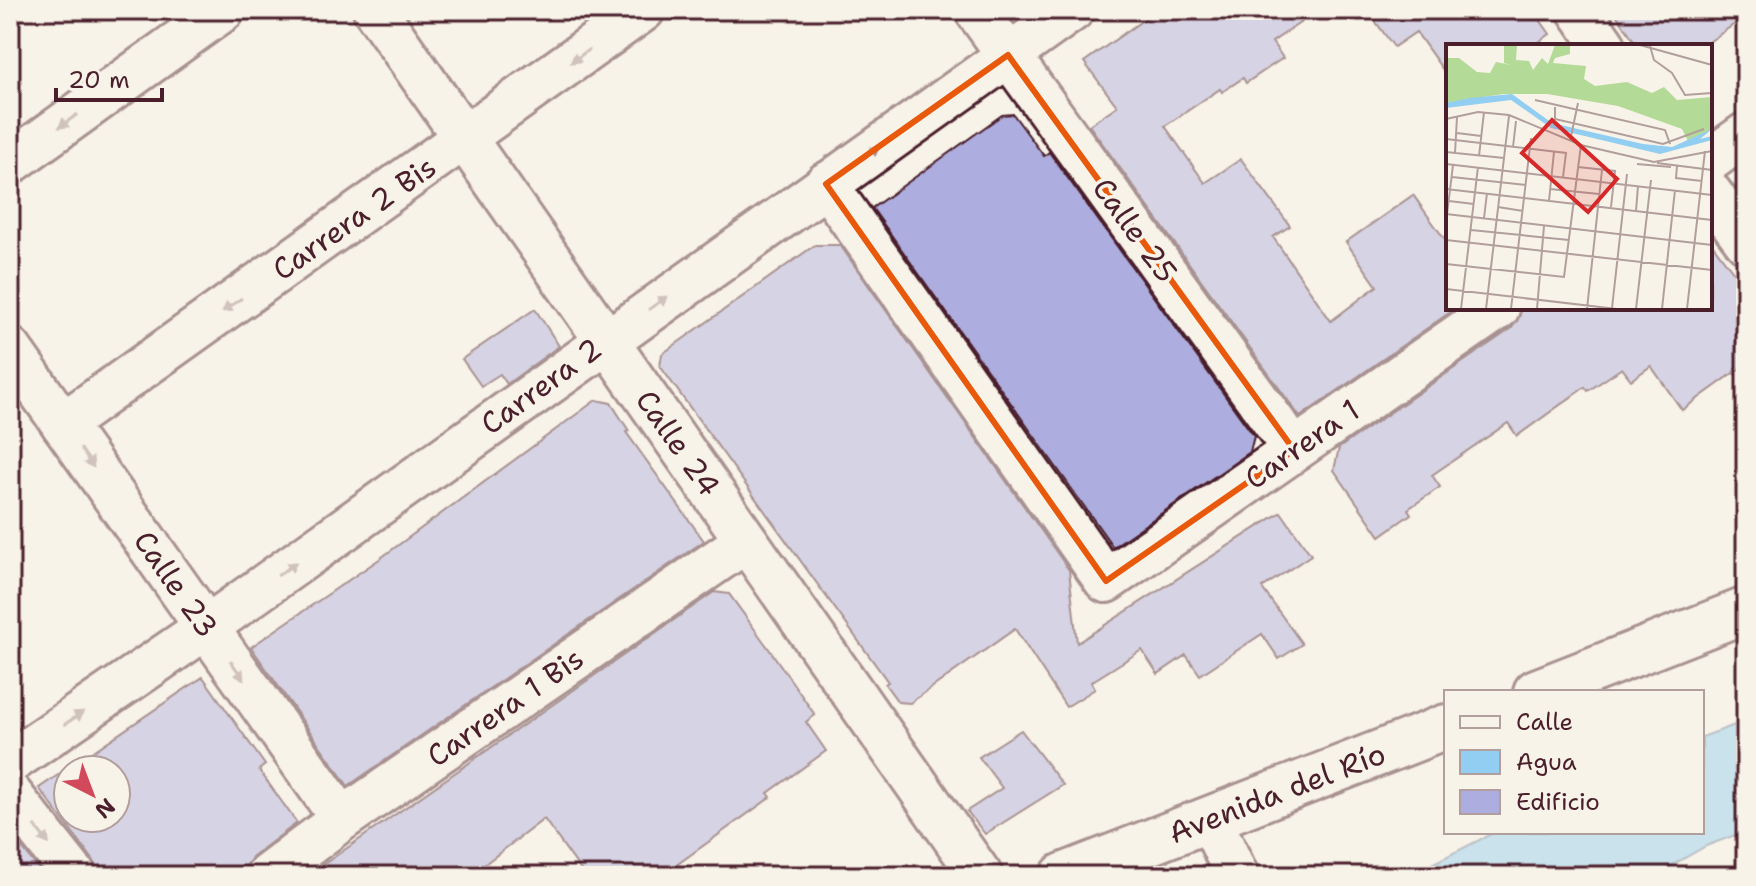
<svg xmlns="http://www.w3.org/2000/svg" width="1756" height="886" font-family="'Shantell Sans',sans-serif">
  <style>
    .water { fill: #91cef1; stroke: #7588a2; stroke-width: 2 }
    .building { fill: #adaedf; stroke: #4a1f2b; stroke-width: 2; fill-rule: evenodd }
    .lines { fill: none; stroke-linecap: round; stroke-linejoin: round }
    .minor-casing { stroke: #4a1f2b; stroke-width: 48 }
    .major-casing { stroke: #4a1f2b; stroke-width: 50 }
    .minor { stroke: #f7f3e8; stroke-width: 42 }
    .major { stroke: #f7f3e8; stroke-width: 44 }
    .oneway { fill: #a0898a }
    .marked { fill: none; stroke: #e8590c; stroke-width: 6; stroke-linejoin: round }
    .labels { text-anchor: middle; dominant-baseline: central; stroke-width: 7; stroke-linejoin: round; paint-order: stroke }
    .street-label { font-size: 30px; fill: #4a1f2b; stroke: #f7f3e8 }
    .inset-road { fill: none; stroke: #b29e9c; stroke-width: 2 }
    .view { fill: #d62828; fill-opacity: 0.15; stroke: #d62828; stroke-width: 4 }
    .inset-edge { fill: none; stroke: #4a1f2b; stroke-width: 4 }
  </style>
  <rect width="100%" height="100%" fill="#f7f3e8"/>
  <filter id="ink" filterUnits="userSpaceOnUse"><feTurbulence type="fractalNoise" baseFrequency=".0125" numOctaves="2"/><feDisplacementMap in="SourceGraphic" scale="16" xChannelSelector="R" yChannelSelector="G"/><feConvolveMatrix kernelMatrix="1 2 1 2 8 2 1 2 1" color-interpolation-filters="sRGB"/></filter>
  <g filter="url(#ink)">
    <path class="water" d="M1746 721V831L1706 846 1653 876H1408L1495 832H1702V737Z"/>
    <g class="building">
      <path d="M1157 10H1319L1272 42 1283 58 1246 83 1243 78 1222 92 1220 89 1165 126 1205 183 1241 159 1290 226 1273 237 1331 321 1377 286 1346 242 1413 195 1448 244V308H1456L1300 417 1089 125 1117 106 1084 62Z"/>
      <path d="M1367 10H1533L1550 34 1533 46H1448V77L1416 32 1394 47Z"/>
      <path d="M1613 10H1746V16L1703 46H1638Z"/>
      <path d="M1013 114 1044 156 1049 152 1254 436 1250 452 1113 547 872 208 1002 115Z"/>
      <path d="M1710 241 1746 289V364L1682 410 1651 366 1631 380 1622 368 1588 391 1585 387 1517 436 1508 423 1432 475 1440 487 1408 509 1411 514 1380 536 1334 470 1339 448 1512 328 1522 308H1710Z"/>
      <path d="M815 245H840L1069 570 1077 643 1281 512 1311 555 1262 588 1302 644 1279 659 1262 634 1200 675 1186 655 1158 674 1142 650 1091 682 1095 689 1066 707 1015 629 910 703 898 702 885 684 888 682 660 366 662 354Z"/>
      <path d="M535 309 559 346 507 384 500 374 481 386 462 359Z"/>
      <path d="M596 400 611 403 629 431 626 432 704 541 348 786 251 647 378 560Z"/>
      <path d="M714 592 729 594 772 653 815 715 806 722 826 751 768 793 771 797 661 876H585L544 819 469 876H307Z"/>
      <path d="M203 677 265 765 259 770 297 823 252 857 244 876H98L94 861 39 788ZM68 770H116V818H68Z"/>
      <path d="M1021 730 1063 785 985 834 967 811 1002 788 979 757Z"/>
      <path d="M10 833 44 876H10Z"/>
    </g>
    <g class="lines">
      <defs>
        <g id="minor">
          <path d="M375 10 981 876"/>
          <path d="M976 10 1294 450"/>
          <path d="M1579 10 1604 46"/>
          <path d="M1710 160 1746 134"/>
          <path d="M10 163 223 10"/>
          <path d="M826 184 1106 581 1498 308"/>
          <path d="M1710 193 1746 241"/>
          <path d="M10 349 342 819"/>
          <path d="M63 424 643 10"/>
          <path d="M10 762 207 627 1072 10"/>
          <path d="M10 794 75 876"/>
          <path d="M1210 819 1237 876"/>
          <path d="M267 876 342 819 746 541"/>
        </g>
        <g id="major">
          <path d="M1536 692 1746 610"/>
          <path d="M1063 876 1446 727"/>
        </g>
      </defs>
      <use href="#minor" class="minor-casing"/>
      <use href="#major" class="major-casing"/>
      <use href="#minor" class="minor"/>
      <use href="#major" class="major"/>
    </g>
    <defs><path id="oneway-solid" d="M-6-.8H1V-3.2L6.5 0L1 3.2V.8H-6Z" transform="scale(2)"/></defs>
    <g class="oneway">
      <use href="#oneway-solid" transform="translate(580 56) rotate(144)"/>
      <use href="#oneway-solid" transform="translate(68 121) rotate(144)"/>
      <use href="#oneway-solid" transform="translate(870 153) rotate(-35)"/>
      <use href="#oneway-solid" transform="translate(658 303) rotate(-35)"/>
      <use href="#oneway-solid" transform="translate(232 305) rotate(145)"/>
      <use href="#oneway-solid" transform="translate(87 458) rotate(55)"/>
      <use href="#oneway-solid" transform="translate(287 569) rotate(-36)"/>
      <use href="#oneway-solid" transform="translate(237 670) rotate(55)"/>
      <use href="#oneway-solid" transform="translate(74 718) rotate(-35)"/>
      <use href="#oneway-solid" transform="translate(42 835) rotate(52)"/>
    </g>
  </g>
  <path d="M0 0H1756V886H0ZM1008 55 1294 450 1106 581 826 184Z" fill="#f7f3e8" fill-opacity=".55" fill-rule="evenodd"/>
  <path class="marked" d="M1008 55 1294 450 1106 581 826 184Z"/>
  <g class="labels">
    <g class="street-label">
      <text transform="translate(354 218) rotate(-35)">Carrera 2 Bis</text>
      <text transform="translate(1135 230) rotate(54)">Calle 25</text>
      <text transform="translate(541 386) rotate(-36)">Carrera 2</text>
      <text transform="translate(678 443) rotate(55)">Calle 24</text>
      <text transform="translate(1302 444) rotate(-35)">Carrera 1</text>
      <text transform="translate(176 584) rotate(55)">Calle 23</text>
      <text transform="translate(505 707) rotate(-35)">Carrera 1 Bis</text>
      <text transform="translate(1277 793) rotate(-21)">Avenida del Río</text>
    </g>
  </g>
  <g transform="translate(1446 44)">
    <rect width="266" height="266" fill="#f7f3e8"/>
    <path d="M58 1H71L70 16 83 17 87 26 96 14 102 20 109 1H124V10L109 14 107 19 140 22 138 35 149 42 181 38 206 49 218 43 231 56 266 53V85L242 97 236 85 172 62 101 50H57L0 59V14H13L31 28 44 29 50 18 65 21 58 19Z" fill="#b3da96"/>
    <path d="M66 50 106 79 197 100 226 103 266 85 254 95 266 92V96L214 110 105 84 65 56 0 64V59L24 54Z" fill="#91cef1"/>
    <path class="inset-road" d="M194 1 266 21M204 2 208 16 226 29 239 51 266 49M89 56 219 86 224 100M109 63V75L217 100 258 85M0 75 32 68 63 71 135 101 208 118 266 107M11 89 35 92M0 95 120 109 117 133M124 97 132 59M67 103 70 77M0 108 58 114M9 109 11 73M33 112 38 68M211 119 266 126M0 120 266 151M191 120 225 123M231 122 230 134 256 137M132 123 169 127 165 163M6 133 80 141M0 145 266 176M104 145 153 150M3 157 28 160M103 157 108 108M52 163 77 167M190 167 192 142M0 170 266 201M38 174 41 149M0 179 7 121M25 186 123 196M0 196 266 226M0 220 118 233 135 101M0 245 171 265M166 264 181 130M15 265 32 123M40 265 63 72M65 265 85 94M91 265 98 182M141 265 156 126M190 265 205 136M216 265 229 146M241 265 259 107"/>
    <path class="view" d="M106 76 171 135 142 168 76 109Z"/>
    <rect width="266" height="266" class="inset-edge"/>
  </g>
  <rect width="1756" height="886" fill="none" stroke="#f7f3e8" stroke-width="40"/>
  <rect x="20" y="20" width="1716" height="846" fill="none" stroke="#4a1f2b" stroke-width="3" filter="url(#ink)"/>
  <rect x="1444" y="690" width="260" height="144" fill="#f7f3e8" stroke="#b29e9c" stroke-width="2"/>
  <rect x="1460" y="716" width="40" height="12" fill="#f7f3e8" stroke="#b29e9c" stroke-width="2"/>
  <text x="1516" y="730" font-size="24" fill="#4a1f2b">Calle</text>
  <rect x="1460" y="750" width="40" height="24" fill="#91cef1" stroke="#b29e9c" stroke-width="2"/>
  <text x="1516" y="770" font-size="24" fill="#4a1f2b">Agua</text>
  <rect x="1460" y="790" width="40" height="24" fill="#adaedf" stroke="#b29e9c" stroke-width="2"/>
  <text x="1516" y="810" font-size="24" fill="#4a1f2b">Edificio</text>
  <g transform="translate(92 794) rotate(138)"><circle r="38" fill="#f7f3e8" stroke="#b29e9c" stroke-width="2"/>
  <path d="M0-6L14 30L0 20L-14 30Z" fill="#d1495b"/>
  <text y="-12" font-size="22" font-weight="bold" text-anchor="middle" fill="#4a1f2b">N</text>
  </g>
  <path d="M56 88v12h106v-12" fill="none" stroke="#4a1f2b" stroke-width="4"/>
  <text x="68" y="88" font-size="24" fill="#4a1f2b" stroke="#f7f3e8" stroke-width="6" paint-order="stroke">20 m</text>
</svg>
